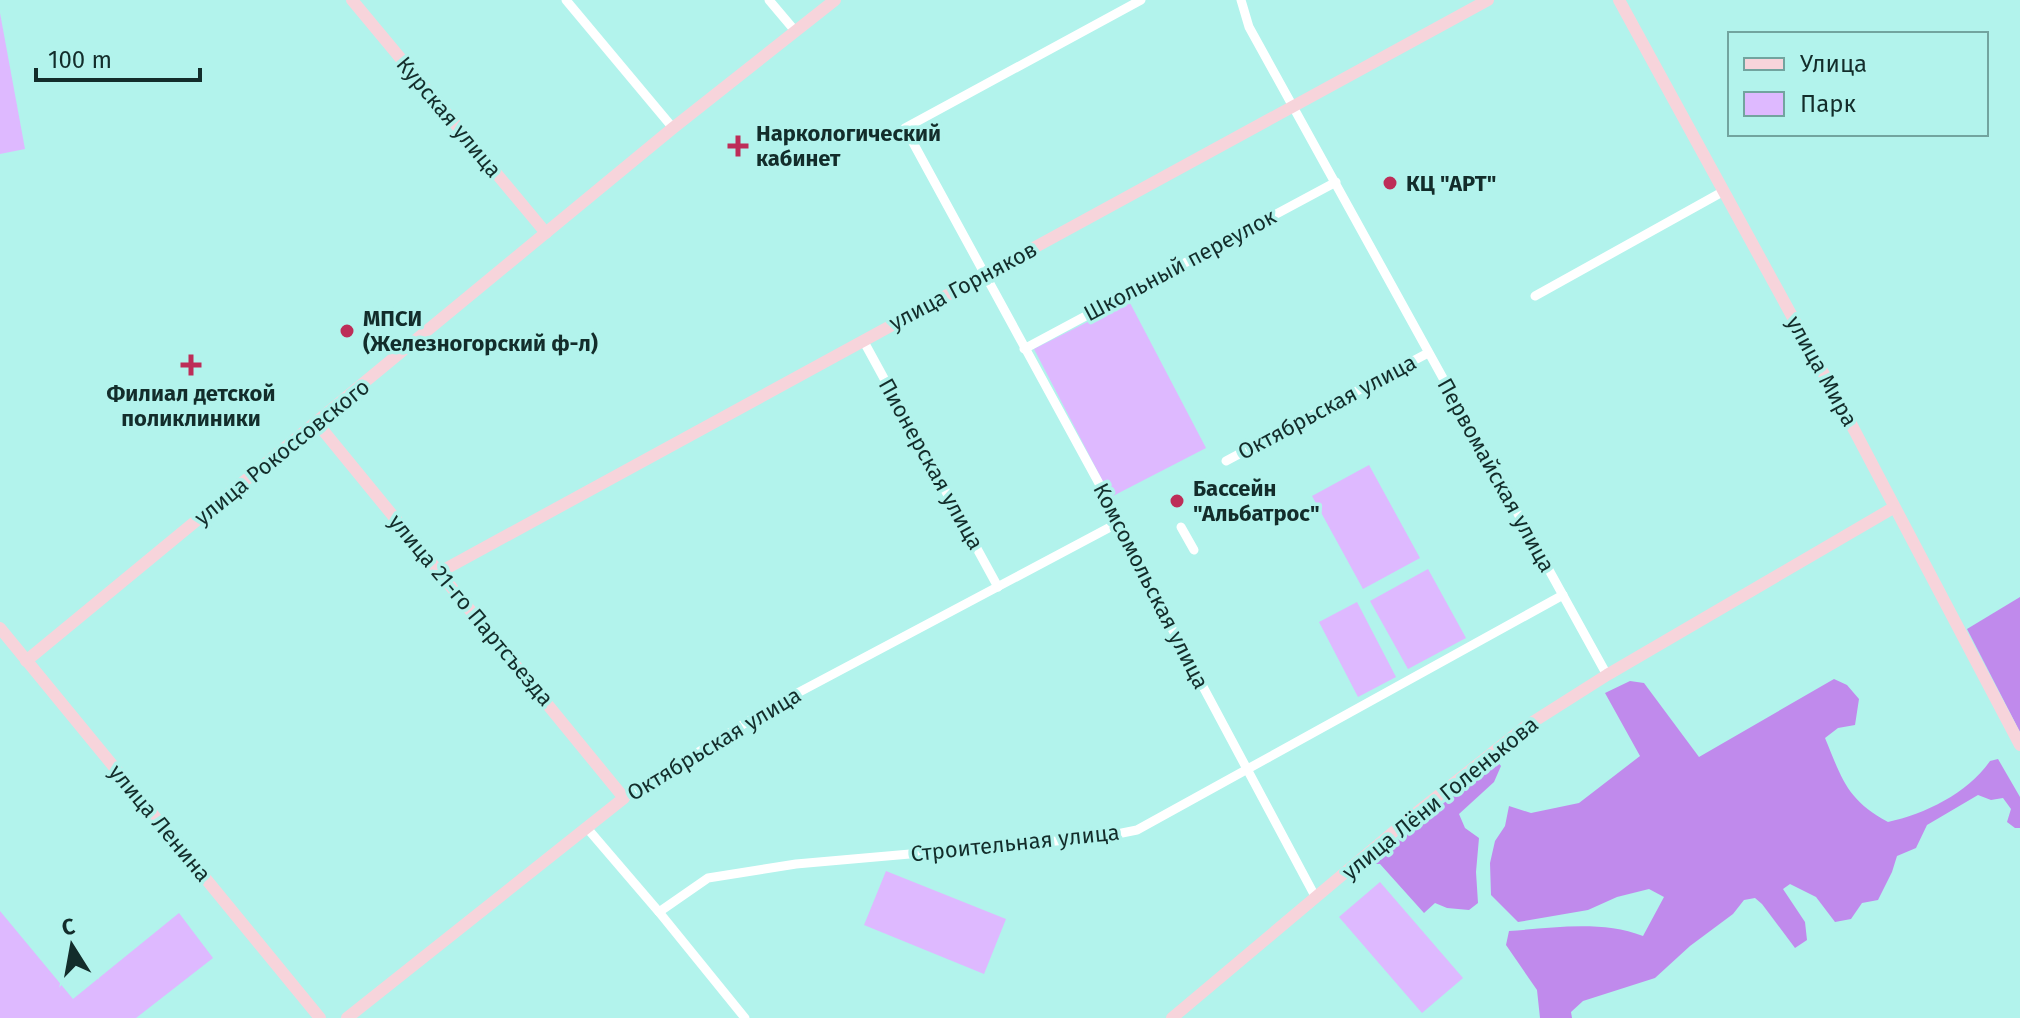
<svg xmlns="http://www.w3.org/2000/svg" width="2020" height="1018" font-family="'Fira Sans',sans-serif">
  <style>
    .green { fill: #deb9ff }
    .forest { fill: #c08aec }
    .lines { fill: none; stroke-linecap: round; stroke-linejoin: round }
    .street { stroke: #fff; stroke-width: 9 }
    .secondary { stroke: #f7d4db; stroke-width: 12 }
    .poi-dot { fill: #bd2d58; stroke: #b2f3ec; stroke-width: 3 }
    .labels { text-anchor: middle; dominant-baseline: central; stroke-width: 7; stroke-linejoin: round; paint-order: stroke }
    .street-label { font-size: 22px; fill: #132d2b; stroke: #b2f3ec }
    .poi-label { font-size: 22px; font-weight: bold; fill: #132d2b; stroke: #b2f3ec; text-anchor: start }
  </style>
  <rect width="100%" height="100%" fill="#b2f3ec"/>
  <g class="green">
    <path d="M0 13 25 149 0 154Z"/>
    <path d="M1129 301 1206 448 1111 497 1034 349Z"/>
    <path d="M1369 465 1420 558 1363 589 1312 496Z"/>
    <path d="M1428 569 1466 638 1408 669 1370 601Z"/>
    <path d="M1357 602 1396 677 1358 697 1319 622Z"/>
    <path d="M886 871 1006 919 984 974 864 925Z"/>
    <path d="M1380 882 1463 978 1422 1013 1339 917Z"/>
    <path d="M0 911 73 999 179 913 213 958 136 1018H0Z"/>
  </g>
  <g class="forest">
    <path d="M2020 597V732L1967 629Z"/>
    <path d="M1834 679 1847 685 1859 699 1855 725 1838 728 1825 738C1842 779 1847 800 1888 822 1925 814 1968 793 1990 761L1998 759 2020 797V828H2015L2007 822 2011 809 2003 798 1991 800 1978 795 1927 825 1916 848 1897 856 1892 872 1878 900 1862 903 1851 919 1835 922 1816 897 1790 884 1783 889 1805 922 1807 940 1795 948 1762 904 1755 898 1744 900 1733 914 1690 946 1655 978 1583 1001 1571 1012 1572 1018H1540L1537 990 1506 945 1509 931C1553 928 1601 920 1643 936L1664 897 1649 889 1617 897 1588 910 1518 922 1491 895 1490 863 1495 841 1505 826 1509 806 1531 813 1579 803 1640 756 1605 693 1630 681 1644 683 1699 757Z"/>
    <path d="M1497 761 1501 766 1494 782 1459 814 1465 828 1479 838 1476 872 1478 903 1469 910 1447 908 1435 903 1424 913 1380 864H1375L1383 851Z"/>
  </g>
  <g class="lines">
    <g class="street">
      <path d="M566 0 673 128"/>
      <path d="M769 0 796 32"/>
      <path d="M1141 0 905 128 1113 509 1116 524 1316 898"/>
      <path d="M1241 0 1249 27 1607 675"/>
      <path d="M1535 296 1724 191"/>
      <path d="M863 340 998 587"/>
      <path d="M1024 349 1336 182"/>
      <path d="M1226 461 1428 353"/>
      <path d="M1181 527 1194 550"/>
      <path d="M624 798 773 706 1116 524"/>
      <path d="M587 828 659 912 745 1018"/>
      <path d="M659 912 708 878 796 864 1102 837 1137 830 1563 595"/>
    </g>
    <g class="secondary">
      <path d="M352 0 546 233"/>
      <path d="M1619 0 1850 422 2020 745"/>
      <path d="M317 423 624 798 347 1018"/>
      <path d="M438 573 1488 0"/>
      <path d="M0 628 320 1018"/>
      <path d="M26 661 673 128 835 0"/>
      <path d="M1172 1018 1410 818 1525 727 1607 675 1893 508"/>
    </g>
  </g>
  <g class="poi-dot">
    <path d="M734 134h8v8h8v8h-8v8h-8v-8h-8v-8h8z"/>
    <circle cx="1390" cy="183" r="8"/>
    <circle cx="347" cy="331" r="8"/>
    <path d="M187 353h8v8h8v8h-8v8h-8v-8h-8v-8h8z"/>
    <circle cx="1177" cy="501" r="8"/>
  </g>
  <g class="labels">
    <g class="street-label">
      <text transform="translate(449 117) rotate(50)">Курская улица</text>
      <text transform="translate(1180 265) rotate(-28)">Школьный переулок</text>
      <text transform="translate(963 286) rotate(-28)">улица Горняков</text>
      <text transform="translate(1822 371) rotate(61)">улица Мира</text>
      <text transform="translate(1327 407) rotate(-28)">Октябрьская улица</text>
      <text transform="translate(282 452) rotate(-39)">улица Рокоссовского</text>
      <text transform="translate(931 464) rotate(61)">Пионерская улица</text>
      <text transform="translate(1496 475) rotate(61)">Первомайская улица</text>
      <text transform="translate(1151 586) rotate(63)">Комсомольская улица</text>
      <text transform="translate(471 610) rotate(50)">улица 21-го Партсъезда</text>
      <text transform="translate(714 744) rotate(-31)">Октябрьская улица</text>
      <text transform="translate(1440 798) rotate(-39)">улица Лёни Голенькова</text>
      <text transform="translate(160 823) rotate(50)">улица Ленина</text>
      <text transform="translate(1015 843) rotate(-6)">Строительная улица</text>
    </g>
    <g class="poi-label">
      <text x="756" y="133">Наркологический<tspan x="756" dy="25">кабинет</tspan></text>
      <text x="1406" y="183">КЦ "АРТ"</text>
      <text x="363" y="318">МПСИ<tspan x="363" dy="25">(Железногорский ф-л)</tspan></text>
      <text x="191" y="393" text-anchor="middle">Филиал детской<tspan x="191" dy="25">поликлиники</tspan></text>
      <text x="1193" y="488">Бассейн<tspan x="1193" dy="25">"Альбатрос"</tspan></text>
    </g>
  </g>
  <rect x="1728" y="32" width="260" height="104" fill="#b2f3ec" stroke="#72a49f" stroke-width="2"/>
  <rect x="1744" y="58" width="40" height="12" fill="#f7d4db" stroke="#72a49f" stroke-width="2"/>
  <text x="1800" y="72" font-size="24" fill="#132d2b">Улица</text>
  <rect x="1744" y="92" width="40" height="24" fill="#deb9ff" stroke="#72a49f" stroke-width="2"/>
  <text x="1800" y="112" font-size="24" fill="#132d2b">Парк</text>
  <g transform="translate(72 946) rotate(349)" stroke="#b2f3ec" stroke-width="6" paint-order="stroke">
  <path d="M0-6L14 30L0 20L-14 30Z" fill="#132d2b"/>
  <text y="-12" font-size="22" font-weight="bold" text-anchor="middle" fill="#132d2b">С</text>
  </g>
  <path d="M36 68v12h164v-12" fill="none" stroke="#132d2b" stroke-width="4"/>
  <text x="48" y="68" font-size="24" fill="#132d2b" stroke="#b2f3ec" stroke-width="6" paint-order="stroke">100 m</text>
</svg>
